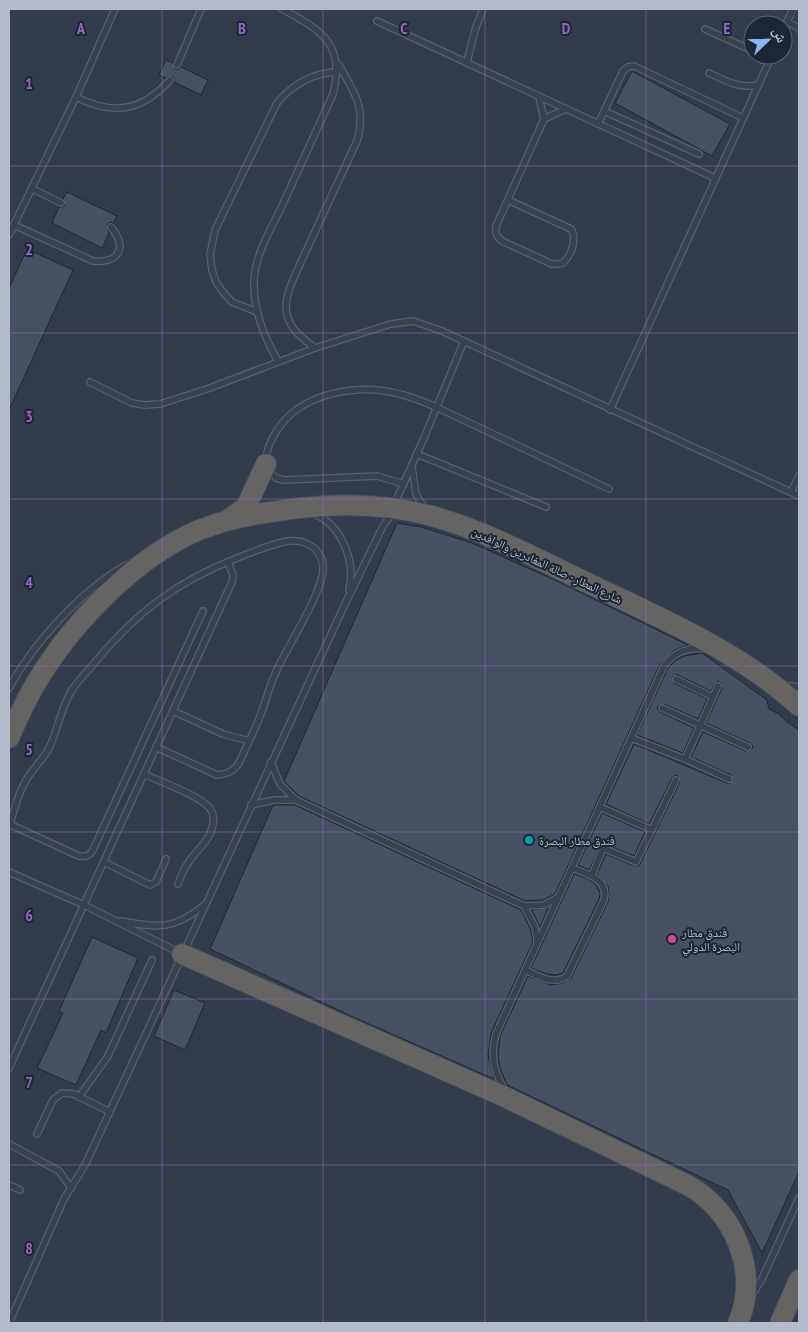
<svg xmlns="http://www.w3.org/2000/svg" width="808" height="1332" font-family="'PT Sans Narrow','Noto Naskh Arabic',sans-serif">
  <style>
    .airport { fill: #323c4b; fill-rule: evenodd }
    .building { fill: #455162; stroke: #1f2835 }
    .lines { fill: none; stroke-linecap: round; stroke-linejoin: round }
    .service-casing { stroke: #565f6c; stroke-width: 8 }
    .trunk-casing { stroke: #434c59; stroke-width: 22 }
    .service { stroke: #38414e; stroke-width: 5.5 }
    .trunk { stroke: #656462; stroke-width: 20 }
    .grid { fill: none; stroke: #9266c3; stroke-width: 1; stroke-opacity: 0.55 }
    .culture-dot { fill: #0f9aa8; stroke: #1d2633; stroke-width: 2 }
    .hotel-dot { fill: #d1479c; stroke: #1d2633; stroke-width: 2 }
    .labels { text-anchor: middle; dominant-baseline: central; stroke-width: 4; stroke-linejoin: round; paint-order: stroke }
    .street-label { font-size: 12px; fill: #b4bcc9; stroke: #1d2633 }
    .poi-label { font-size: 12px; fill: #b4bcc9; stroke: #1d2633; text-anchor: start }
    .grid-label { font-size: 16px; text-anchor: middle; font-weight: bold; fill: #9266c3; stroke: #1d2633; stroke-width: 4; stroke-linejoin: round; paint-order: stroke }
  </style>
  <rect width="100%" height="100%" fill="#242f3e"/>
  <path class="airport" d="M9 9H799V1323H9ZM753 25H783V55H753Z"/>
  <g class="building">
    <path d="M166 60 173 63 175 69 178 70 181 67 208 80 201 95 174 82V78L172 76 165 78 159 75Z"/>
    <path d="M632 71 730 124 712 156 615 103Z"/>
    <path d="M67 192 117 216 113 223 110 222 107 225 109 233 102 248 52 223 59 207H63L65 205 63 199Z"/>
    <path d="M27 249 73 270 9 410V288Z"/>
    <path d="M397 523 421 527 472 543 559 582 688 645 674 650 660 664 555 894 543 900 525 901 299 796 284 781Z"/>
    <path d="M702 653 767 700 769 709 779 714 787 722 799 730V1172L762 1253 728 1190 656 1156 507 1085 500 1068 498 1056 500 1036 528 976 551 985 563 983 571 978 608 902 609 893 608 886 597 874 606 854 634 866H639L680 782 678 776 675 775 672 778 649 824 606 804 634 744 729 784 733 780 731 775 691 757 703 732 746 751 752 749 753 746 750 743 706 723 722 688 721 683 718 681 715 683 711 691 676 674 672 677 674 683 707 699 698 719 664 704 658 706 657 709 660 712 694 728 683 753 637 735 668 668 675 661 684 656Z"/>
    <path d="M273 805H295L521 910 530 928 533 942 491 1033 488 1056 494 1079 353 1017 210 949Z"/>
    <path d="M602 813 645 832 634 856 605 844H601L589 870 578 865Z"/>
    <path d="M574 874 588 879 596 885 600 893 599 899 563 973 556 975 547 974 531 968Z"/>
    <path d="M548 908 540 927 532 910Z"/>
    <path d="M92 937 138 958 106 1033 101 1030 76 1085 37 1068 63 1013 59 1011Z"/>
    <path d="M174 990 205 1003 185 1050 154 1036Z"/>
  </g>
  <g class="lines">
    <defs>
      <g id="service">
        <path d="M377 21 715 178"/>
        <path d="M787 22 799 28"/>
        <path d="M705 29 753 51"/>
        <path d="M783 30 793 9"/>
        <path d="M761 55 770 59"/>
        <path d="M467 62 475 30 483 9"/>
        <path d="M177 65 201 9"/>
        <path d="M709 73C726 81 740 89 758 85"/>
        <path d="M76 97C114 116 142 111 170 80"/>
        <path d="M604 111 699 154"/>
        <path d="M544 119 566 109"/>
        <path d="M598 124 623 71 628 67 634 66 743 118"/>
        <path d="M31 188 61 203"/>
        <path d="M508 200 571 229C577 238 572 254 564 262 561 265 556 264 552 264L502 241C496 236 495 233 496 226L544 119 539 97"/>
        <path d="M14 225 93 261C119 263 128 248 111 227"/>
        <path d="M9 235 76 97 115 9"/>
        <path d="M257 312 232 302 223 292 216 282 212 270 210 255 215 230 277 103C293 84 312 73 337 72"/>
        <path d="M315 348C300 337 286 326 286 306 286 289 305 255 312 238 327 206 342 174 357 141 367 109 354 91 338 64"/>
        <path d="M278 361C264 337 253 310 254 281 255 255 271 229 282 206 299 169 316 131 333 94 346 44 321 30 282 9"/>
        <path d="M90 382 132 403 145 405 160 404 207 389 315 348 391 324 413 321 442 331 799 496"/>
        <path d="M610 410 772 55"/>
        <path d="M417 454 546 507"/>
        <path d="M266 461C266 449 273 436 280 426 305 392 360 383 400 394 412 397 424 402 436 407L609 489"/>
        <path d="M412 467 416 494 425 509"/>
        <path d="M269 470 276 478 284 480 377 476 404 484"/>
        <path d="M791 492 799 476"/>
        <path d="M394 505 424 438 464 341"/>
        <path d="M315 514C342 526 356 562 349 590"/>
        <path d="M676 679 713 697"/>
        <path d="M784 685 799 687"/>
        <path d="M718 686 685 759 729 779"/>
        <path d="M9 688C34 642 81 591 126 565"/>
        <path d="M662 708 748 747"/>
        <path d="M173 711 223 734 249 741"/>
        <path d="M631 738 685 759"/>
        <path d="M271 762 280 784 296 800 524 906 544 905 557 898"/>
        <path d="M144 774C159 781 204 797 211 810 217 820 211 834 205 842 191 859 186 862 178 884"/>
        <path d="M251 805 274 800H296"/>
        <path d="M600 807 652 830"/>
        <path d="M9 824 79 856C86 857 89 856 93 850L203 611"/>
        <path d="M9 826C14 812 17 797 24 784 30 771 41 762 48 750 58 731 60 709 72 690 78 680 88 671 96 661 137 612 176 582 237 558 252 552 267 546 283 542 301 538 320 545 323 565 326 589 286 648 276 672 270 684 267 698 262 711 256 728 247 745 239 763 233 771 228 774 217 775L156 747"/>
        <path d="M104 862 150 885 156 882 166 859"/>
        <path d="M9 872 84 905 178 952"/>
        <path d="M592 875 603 848 636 862 676 780"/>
        <path d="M524 906 535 927 537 941"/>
        <path d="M121 921C157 928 174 930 203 906"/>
        <path d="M525 970C539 976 553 986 567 976L604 900C609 879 587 874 572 868"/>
        <path d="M9 1068 232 582 233 575 228 562"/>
        <path d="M505 1090C493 1072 490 1054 496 1034L664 666C674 652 688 647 705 649"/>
        <path d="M79 1097 108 1056 152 960"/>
        <path d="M37 1134 53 1100 62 1093 74 1094 110 1112"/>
        <path d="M9 1144 59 1171 71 1188"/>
        <path d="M9 1185 20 1190"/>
        <path d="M752 1295 762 1279 799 1198"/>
        <path d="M9 1323 64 1199 86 1163 346 602 383 526 393 512"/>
      </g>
      <g id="trunk">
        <path d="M229 519 246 507 266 464"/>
        <path d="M9 738C17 720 25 701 36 683 71 624 135 557 199 530 232 517 266 512 300 508 345 503 388 504 432 516 489 532 543 562 596 587 667 621 741 653 799 706"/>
        <path d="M182 954 503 1096 677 1180C685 1184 694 1188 700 1193 739 1223 758 1277 738 1323"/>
        <path d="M780 1323 799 1280"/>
      </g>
    </defs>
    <use href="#service" class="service-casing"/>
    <use href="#trunk" class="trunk-casing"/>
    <use href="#service" class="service"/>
    <use href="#trunk" class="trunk"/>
  </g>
  <path class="grid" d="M162 9V1323M323 9V1323M485 9V1323M646 9V1323M9 166H799M9 333H799M9 499H799M9 666H799M9 832H799M9 999H799M9 1165H799"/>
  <circle class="culture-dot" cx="529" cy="840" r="5"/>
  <circle class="hotel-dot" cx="672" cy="939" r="5"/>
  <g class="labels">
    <g class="street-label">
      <text transform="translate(547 565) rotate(25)">شارع المطار - صالة المغادرين والوافدين</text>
    </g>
    <g class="poi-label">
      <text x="539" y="840">فندق مطار البصرة</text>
      <text x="682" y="932">فندق مطار<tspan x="682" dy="14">البصرة الدولي</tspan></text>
    </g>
  </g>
  <g class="grid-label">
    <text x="81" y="34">A</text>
    <text x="242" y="34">B</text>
    <text x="404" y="34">C</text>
    <text x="566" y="34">D</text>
    <text x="727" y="34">E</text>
    <text x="29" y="89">1</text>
    <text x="29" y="255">2</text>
    <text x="29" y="422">3</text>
    <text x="29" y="588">4</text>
    <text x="29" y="755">5</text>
    <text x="29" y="921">6</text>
    <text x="29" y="1088">7</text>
    <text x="29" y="1254">8</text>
  </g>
  <rect width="808" height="1332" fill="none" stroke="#b4bcc9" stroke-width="20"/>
  <g transform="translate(768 40) rotate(67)"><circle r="24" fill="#1d2633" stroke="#59626f"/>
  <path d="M0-4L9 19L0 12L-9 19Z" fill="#8ab4f8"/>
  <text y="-8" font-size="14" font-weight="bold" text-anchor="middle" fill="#b4bcc9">ش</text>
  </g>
</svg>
